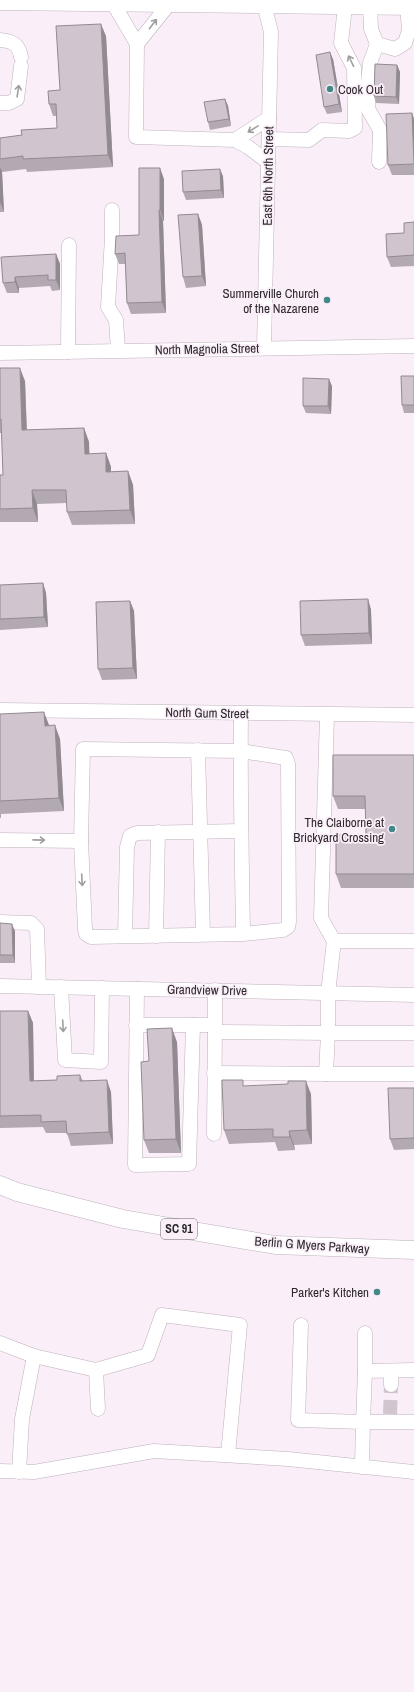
<svg xmlns="http://www.w3.org/2000/svg" width="414" height="1692" font-family="'Archivo Narrow',sans-serif">
  <style>
    .lines { fill: none; stroke-linecap: round; stroke-linejoin: round }
    .minor-tunnel { stroke: #d1c6d0; stroke-width: 14; stroke-dasharray: 14 7; stroke-linecap: butt }
    .minor-casing { stroke: #bdb2bc; stroke-width: 15 }
    .major-casing { stroke: #bdb2bc; stroke-width: 19 }
    .minor { stroke: #fff; stroke-width: 14 }
    .major { stroke: #fff; stroke-width: 18 }
    .wall { fill: #b3a9b2 }
    .shaded-wall { fill: #928a91 }
    .building { fill: #d0c5cf; stroke: #928a91 }
    .oneway { stroke: #a09ea0 }
    .poi-dot { fill: #418987; stroke: #faeef9; stroke-width: 1.5 }
    .labels { text-anchor: middle; dominant-baseline: central; stroke-width: 3.5; stroke-linejoin: round; paint-order: stroke }
    .shield { fill: #faeef9; stroke: #6a6369; stroke-width: 1 }
    .shield-label { font-size: 12px; font-weight: bold; fill: #2c282b }
    .poi-label { font-size: 13px; fill: #2c282b; stroke: #faeef9; text-anchor: end }
    .street-label { font-size: 13px; fill: #2c282b; stroke: #faeef9 }
  </style>
  <rect width="100%" height="100%" fill="#faeef9"/>
  <g class="lines">
    <path class="minor-tunnel" d="M390 1414 391 1385"/>
    <defs>
      <g id="minor">
        <path d="M263 0 271 32 264 347"/>
        <path d="M113 3 137 44 136 137 235 140 248 147 268 162"/>
        <path d="M370 6 371 29 377 44 395 49 405 43 409 30 407 6"/>
        <path d="M0 40C12 41 19 44 21 57"/>
        <path d="M137 44 169 4"/>
        <path d="M377 44 370 63 368 83V109L380 130 379 162"/>
        <path d="M0 103H9L17 99 21 66"/>
        <path d="M269 139 309 140 322 130 349 131 355 128 354 68 341 43 345 6"/>
        <path d="M235 140 269 118"/>
        <path d="M112 210V237L108 307 116 320 118 350"/>
        <path d="M68 352 69 245"/>
        <path d="M0 353 414 346"/>
        <path d="M0 710 414 715"/>
        <path d="M241 714C240 787 242 860 243 934L91 937 86 934 85 929 81 841 83 749 241 751 286 758 288 764 289 922 288 927 283 930 243 934"/>
        <path d="M198 750 203 934"/>
        <path d="M0 840 81 841"/>
        <path d="M0 922 31 923 37 929 39 987"/>
        <path d="M125 936 127 847 130 836 137 833 241 831"/>
        <path d="M156 936 158 832"/>
        <path d="M334 941H414"/>
        <path d="M0 986 414 995"/>
        <path d="M61 987 65 1060 101 1062 102 988"/>
        <path d="M137 989 135 1165 189 1164 193 1025H215V990"/>
        <path d="M136 1025H193"/>
        <path d="M215 1032 328 1033V993L334 941 321 918 327 715"/>
        <path d="M214 1073 326 1074 328 1033H414"/>
        <path d="M326 1074H414"/>
        <path d="M214 1134 215 1025"/>
        <path d="M301 1325 298 1420 363 1422 362 1467"/>
        <path d="M365 1333V1371L414 1370"/>
        <path d="M0 1343 34 1356"/>
        <path d="M96 1370 98 1409"/>
        <path d="M365 1371 363 1422H414"/>
        <path d="M391 1385V1371"/>
        <path d="M0 1471 34 1472 154 1451 288 1459 414 1472"/>
        <path d="M19 1472 22 1419 34 1356 96 1370 148 1355 162 1315 240 1325 228 1455"/>
      </g>
      <g id="major">
        <path d="M0 1 414 6"/>
        <path d="M0 1185 17 1192 123 1219 275 1245 414 1250"/>
      </g>
    </defs>
    <use href="#minor" class="minor-casing"/>
    <use href="#major" class="major-casing"/>
    <use href="#minor" class="minor"/>
    <use href="#major" class="major"/>
  </g>
  <g class="wall">
    <path d="M106 36 113 167 27 172 26 169 2 172 4 212H0V138L22 135 57 128V116H53L49 104Z"/>
    <path d="M333 59 342 112 327 114 324 107Z"/>
    <path d="M397 65 400 72 399 104 376 103 374 96Z"/>
    <path d="M225 99 228 106 231 126 210 130 208 122Z"/>
    <path d="M412 113 414 119V175H392L388 165Z"/>
    <path d="M223 176 224 198 186 200 183 192Z"/>
    <path d="M164 179V221H163L166 313 131 314 127 303 125 264H119L115 254 139 235Z"/>
    <path d="M198 214 202 225 206 286 186 288 183 277Z"/>
    <path d="M414 222V266L391 267 387 257 404 233Z"/>
    <path d="M56 254 60 264V290L52 291 50 286 19 288V293H7L3 283Z"/>
    <path d="M0 368 25 381 27 430 84 428 89 442V454L106 453 111 467V472L128 471 133 485 135 524 72 525 67 512V503L37 504 38 522H0V475H3L2 433H0Z"/>
    <path d="M414 376V413H404L402 405Z"/>
    <path d="M332 386 331 414 306 413 303 406Z"/>
    <path d="M43 583 46 593 48 627 0 630V585Z"/>
    <path d="M368 599 371 610 372 644 305 646 301 635Z"/>
    <path d="M130 601 134 611 137 679 102 680 98 669Z"/>
    <path d="M0 714 49 726 60 739 64 811 1 814V818H0Z"/>
    <path d="M414 755V888H341L336 874 366 835 365 809H338L333 796Z"/>
    <path d="M0 923 15 931V963H0Z"/>
    <path d="M0 1011H28L33 1023 34 1081 57 1080 80 1075 83 1081 111 1092 113 1144 71 1146 67 1133H46L43 1127 0 1128Z"/>
    <path d="M177 1042 181 1153H149L144 1140 149 1061Z"/>
    <path d="M245 1086 311 1094 312 1144 294 1145 295 1150 278 1151 275 1142 229 1144 224 1130Z"/>
    <path d="M414 1088V1149L394 1150 390 1139Z"/>
  </g>
  <g class="shaded-wall">
    <path d="M101 24 106 36 113 167 108 155Z"/>
    <path d="M330 52 333 59 342 112 339 104Z"/>
    <path d="M397 65 400 72 399 104 396 97Z"/>
    <path d="M225 99 228 106 231 126 229 119Z"/>
    <path d="M412 113 414 119V164Z"/>
    <path d="M0 167 2 172 4 212 0 202Z"/>
    <path d="M160 168 164 179V221L160 210Z"/>
    <path d="M220 169 223 176 224 198 221 190Z"/>
    <path d="M159 210 163 221 166 313 162 302Z"/>
    <path d="M198 214 202 225 206 286 202 276Z"/>
    <path d="M56 254 60 264V290L56 280Z"/>
    <path d="M15 277 19 288V293L15 282Z"/>
    <path d="M20 368 25 381 27 443 22 430Z"/>
    <path d="M329 379 332 386 331 414 328 406Z"/>
    <path d="M84 428 89 442 90 467 85 454Z"/>
    <path d="M106 453 111 467V485L106 472Z"/>
    <path d="M128 471 133 485 135 524 130 510Z"/>
    <path d="M32 490 37 504 38 522 33 508Z"/>
    <path d="M43 583 46 593 48 627 44 617Z"/>
    <path d="M368 599 371 610 372 644 369 633Z"/>
    <path d="M130 601 134 611 137 679 133 668Z"/>
    <path d="M44 712 49 725 50 739 45 726Z"/>
    <path d="M55 725 60 739 64 811 59 798Z"/>
    <path d="M12 924 15 931V963L13 955Z"/>
    <path d="M28 1011 33 1023 34 1093 30 1081Z"/>
    <path d="M172 1028 177 1042 181 1153 176 1139Z"/>
    <path d="M107 1080 111 1092 113 1144 109 1132Z"/>
    <path d="M306 1081 311 1094 312 1144 307 1130Z"/>
    <path d="M289 1131 294 1145 295 1150 290 1137Z"/>
  </g>
  <g class="building">
    <path d="M101 24 108 155 23 159V156L0 159V138L22 135 21 130 57 128 56 104H49L48 91 60 90 56 26Z"/>
    <path d="M330 52 339 104 324 107 316 55Z"/>
    <path d="M375 64 397 65 396 97 374 96Z"/>
    <path d="M225 99 229 119 208 122 204 102Z"/>
    <path d="M412 113 414 164 388 165 386 114Z"/>
    <path d="M139 168H160V210H159L162 302 127 303 125 253 115 254 116 236 139 235Z"/>
    <path d="M220 169 221 190 183 192 182 171Z"/>
    <path d="M198 214 202 276 183 277 178 215Z"/>
    <path d="M414 222V255L387 257 386 234 404 233V223Z"/>
    <path d="M56 254V280H48V275L15 277V282L3 283 1 257Z"/>
    <path d="M0 368H20L22 430 84 428 85 454 106 453V472L128 471 130 510 67 512 66 490H32L33 508 0 509V475H3L1 419H0Z"/>
    <path d="M401 376H414V405H402Z"/>
    <path d="M303 378 329 379 328 406H303Z"/>
    <path d="M43 583 44 617 0 619V585Z"/>
    <path d="M368 599 369 633 301 635 300 601Z"/>
    <path d="M130 601 133 668 98 669 96 602Z"/>
    <path d="M44 712 45 726 55 725 59 798 0 801V714Z"/>
    <path d="M333 755H414V874H336V835H366L365 796H333Z"/>
    <path d="M0 923 12 924 13 955H0Z"/>
    <path d="M0 1011H28L30 1081 57 1080V1076L80 1075V1081L107 1080 109 1132 67 1134 66 1121 41 1122V1115L0 1116Z"/>
    <path d="M172 1028 176 1139 144 1140 141 1062 149 1061 147 1029Z"/>
    <path d="M222 1080H243V1086L288 1084V1081H306L307 1130 289 1131 290 1137H273V1129L224 1130Z"/>
    <path d="M388 1088H414V1138L390 1139Z"/>
  </g>
  <defs><path id="oneway-shaft" d="M-6 0H5M1.5-3L5.5 0L1.5 3" fill="none" stroke-width="1.6" stroke-linecap="round" stroke-linejoin="round"/></defs>
  <g class="oneway">
    <use href="#oneway-shaft" transform="translate(153 24) rotate(-53)"/>
    <use href="#oneway-shaft" transform="translate(351 61) rotate(-116)"/>
    <use href="#oneway-shaft" transform="translate(18 91) rotate(-81)"/>
    <use href="#oneway-shaft" transform="translate(253 129) rotate(149)"/>
    <use href="#oneway-shaft" transform="translate(39 840) rotate(1)"/>
    <use href="#oneway-shaft" transform="translate(82 880) rotate(87)"/>
    <use href="#oneway-shaft" transform="translate(63 1026) rotate(87)"/>
  </g>
  <g class="poi-dot">
    <circle cx="330" cy="89" r="4"/>
    <circle cx="327" cy="300" r="4"/>
    <circle cx="392" cy="829" r="4"/>
    <circle cx="377" cy="1292" r="4"/>
  </g>
  <g class="labels">
    <rect class="shield" x="161" y="1219" width="36" height="20" rx="3"/>
    <g class="shield-label">
      <text x="179" y="1229">SC 91</text>
    </g>
    <g class="poi-label">
      <text x="338" y="89" text-anchor="start">Cook Out</text>
      <text x="319" y="293">Summerville Church<tspan x="319" dy="15">of the Nazarene</tspan></text>
      <text x="384" y="822">The Claiborne at<tspan x="384" dy="15">Brickyard Crossing</tspan></text>
      <text x="369" y="1292">Parker's Kitchen</text>
    </g>
    <g class="street-label">
      <text transform="translate(268 176) rotate(-89)">East 6th North Street</text>
      <text transform="translate(207 349) rotate(-1)">North Magnolia Street</text>
      <text transform="translate(207 713) rotate(1)">North Gum Street</text>
      <text transform="translate(207 990) rotate(1)">Grandview Drive</text>
      <text transform="translate(312 1245) rotate(4)">Berlin G Myers Parkway</text>
    </g>
  </g>
</svg>
